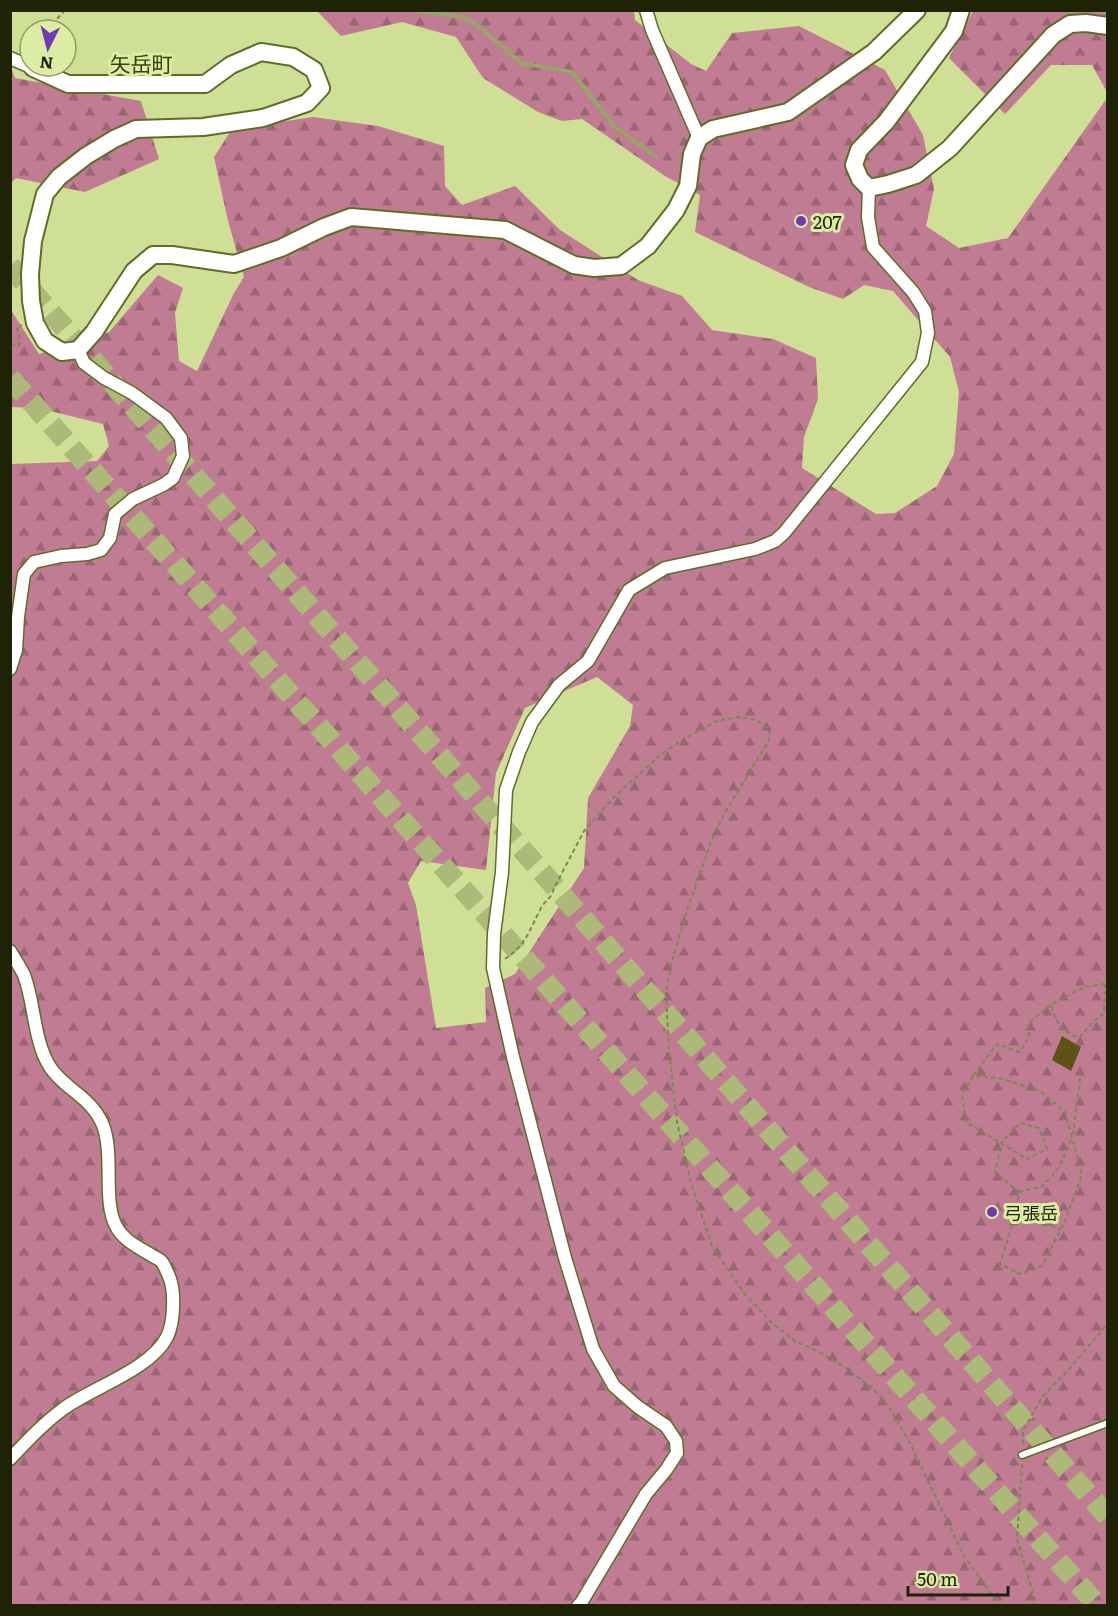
<svg xmlns="http://www.w3.org/2000/svg" width="1118" height="1616" font-family="Literata,'Noto Sans JP',serif">
  <style>
    .forest { fill: url(#forest-firs); fill-rule: evenodd }
    .lines { fill: none; stroke-linecap: round; stroke-linejoin: round }
    .stream { stroke: #98a564; stroke-width: 4 }
    .building { fill: #5d5218 }
    .highway-tunnel { stroke: #acb979; stroke-width: 21; stroke-dasharray: 21 10; stroke-linecap: butt }
    .lane-casing { stroke: #616d26; stroke-width: 9 }
    .street-casing { stroke: #616d26; stroke-width: 15 }
    .secondary-casing { stroke: #616d26; stroke-width: 20 }
    .path { stroke: #7c8753; stroke-width: 2; stroke-dasharray: 4.5 3; stroke-linecap: butt }
    .lane { stroke: #fff; stroke-width: 6 }
    .street { stroke: #fff; stroke-width: 12 }
    .secondary { stroke: #fff; stroke-width: 16 }
    .poi-dot { fill: #6d3cb3; stroke: #dceca3; stroke-width: 2 }
    .labels { text-anchor: middle; dominant-baseline: central; stroke-width: 6; stroke-linejoin: round; paint-order: stroke }
    .poi-label { font-size: 18px; fill: #1e2306; stroke: #dceca3; text-anchor: start }
    .quarter-label { font-size: 21px; fill: #384108; stroke: #dceca3 }
  </style>
  <defs>
    <pattern id="forest-firs" width="22" height="20" patternUnits="userSpaceOnUse" patternTransform="scale(1.5)"><rect width="22" height="20" fill="#c07c92"/><path d="M5 1l3.5 6h-7zM16 11l3.5 6h-7z" fill="#9b6575"/></pattern>
  </defs>
  <rect width="100%" height="100%" fill="#cfdf96"/>
  <g class="forest">
    <path d="M317 11H634L635 20 691 64 706 71 732 33 799 26 885 70 923 135 934 189 926 226 959 248 1008 238 1107 98V1605H11V464L97 461 109 446 103 424 38 408 11 407V310L39 354 109 332 158 275 183 288 175 313 179 361 197 371 234 293 244 277 228 221 214 157 232 129 313 117 378 126 444 146 445 186 462 205 515 186 560 230 638 280 682 296 712 330 773 339 816 358 818 399 804 437 802 468 876 514 895 513 937 486 954 454 959 392 950 357 893 291 864 285 843 299 809 287 695 232 700 195 665 176 582 119 562 121 538 112 483 78 456 37 402 22 341 36ZM597 677 633 705 630 726 588 798 584 868 515 974 485 988 486 1022 436 1028 416 905 408 883 421 861 486 870 496 773 525 708Z"/>
    <path d="M973 11H1107V92L1092 65H1051L1005 114 949 58Z"/>
    <path d="M10 65 15 78 141 101 159 159 85 192 16 178 11 183Z"/>
  </g>
  <g class="lines">
    <path class="stream" d="M412 10 463 17 481 28 521 63 572 72 615 127 656 157"/>
  </g>
  <path class="building" d="M1062 1036 1081 1047 1071 1071 1052 1060Z"/>
  <g class="lines">
    <g class="highway-tunnel">
      <path d="M10 266 1108 1517"/>
      <path d="M10 378 1098 1606"/>
    </g>
    <defs>
      <path id="lane" d="M1022 1455 1108 1423"/>
      <g id="street">
        <path d="M646 10 652 30 699 138"/>
        <path d="M10 58 33 68"/>
        <path d="M10 669 16 650 18 617 24 574 34 562 61 556 87 554 101 550 110 538 115 514 133 499 163 485 173 478 183 456 181 438 166 418 132 393 104 378 84 363 78 350"/>
        <path d="M10 951C15 959 20 967 24 975 35 1003 33 1040 50 1067 64 1089 90 1096 102 1123 115 1152 102 1200 116 1226 123 1240 138 1247 151 1255 154 1257 160 1259 162 1262 165 1266 168 1274 170 1279 175 1293 174 1323 167 1337 150 1370 93 1387 63 1409 44 1423 27 1441 10 1459"/>
        <path d="M578 1606 581 1603 646 1494 666 1470 677 1453 676 1441 666 1426 638 1407 614 1386 593 1349 565 1258 513 1057 493 968 494 934 502 872 506 790 519 752 532 722 559 685 588 661 629 590 665 568 755 549 775 541 784 533 922 362 928 333 925 311 913 292 873 247 868 217 869 188"/>
      </g>
      <g id="secondary">
        <path d="M961 10 954 31 886 122 859 150 854 165 860 179 869 188 888 184 916 175 950 148 1053 35 1070 24 1086 23 1108 26"/>
        <path d="M33 68 68 84H205L231 65 261 52 293 57 314 70 321 88 307 103 263 118 203 127 136 129 114 139 86 156 59 177 45 194 33 241 30 274 31 301 35 323 45 341 62 352 78 350 94 332 134 271 153 255H172L234 264 281 248 324 227 351 217 505 230 574 265 594 268 621 266 648 246 676 210 688 186 692 154 699 138 713 129 788 112 874 52 917 10"/>
      </g>
    </defs>
    <use href="#lane" class="lane-casing"/>
    <use href="#street" class="street-casing"/>
    <use href="#secondary" class="secondary-casing"/>
    <g class="path">
      <path d="M47 30 65 10"/>
      <path d="M10 344 19 345 20 341 17 328 22 325"/>
      <path d="M505 959C526 945 530 929 541 908 546 899 551 900 554 888L584 831 615 796 659 756 682 740 717 721 739 717 756 720 769 729 770 736 768 742 726 811 712 839 687 910 671 965 666 993 669 1050 677 1122 691 1183 712 1246 745 1294 772 1323 796 1342 813 1349 845 1367 873 1389 889 1407 910 1443 964 1556 1000 1606"/>
      <path d="M1105 984 1084 987 1051 1005C1058 1025 1058 1029 1079 1038L1094 1021 1104 1013 1105 984 1108 982"/>
      <path d="M973 1076 962 1094 966 1122 1027 1159 1047 1149 1039 1128 1020 1123 1002 1142 995 1172 1019 1192 1015 1215 1000 1264 1020 1274 1042 1266 1065 1221 1082 1175 1073 1141"/>
      <path d="M1073 1135 1080 1078"/>
      <path d="M1019 1192 1043 1186 1059 1167 1072 1138 1065 1112 1040 1091 999 1078 973 1076 997 1044 1020 1052 1029 1036V1022L1051 1005"/>
      <path d="M1016 1215 1034 1216 1060 1230"/>
      <path d="M1023 1444V1431L1043 1396 1072 1366 1108 1323"/>
      <path d="M1022 1464 1017 1539 1035 1600 1031 1606"/>
    </g>
    <use href="#lane" class="lane"/>
    <use href="#street" class="street"/>
    <use href="#secondary" class="secondary"/>
  </g>
  <g class="poi-dot">
    <circle cx="801" cy="221" r="6"/>
    <circle cx="992" cy="1212" r="6"/>
  </g>
  <g class="labels">
    <g class="poi-label">
      <text x="813" y="221">207</text>
      <text x="1004" y="1212">弓張岳</text>
    </g>
    <g class="quarter-label">
      <text x="141" y="62">矢岳町</text>
    </g>
  </g>
  <rect width="1118" height="1616" fill="none" stroke="#1e2306" stroke-width="24"/>
  <g transform="translate(48 48) rotate(186)"><circle r="28" fill="#dceca3" stroke="#909c64" stroke-width="1.5"/>
  <path d="M0-4.5L10 22L0 15L-10 22Z" fill="#6d3cb3"/>
  <text y="-9" font-size="16" font-weight="bold" text-anchor="middle" fill="#1e2306">N</text>
  </g>
  <path d="M908 1586v9h100v-9" fill="none" stroke="#1e2306" stroke-width="3"/>
  <text x="917" y="1586" font-size="18" fill="#1e2306" stroke="#dceca3" stroke-width="4.5" paint-order="stroke">50 m</text>
</svg>
